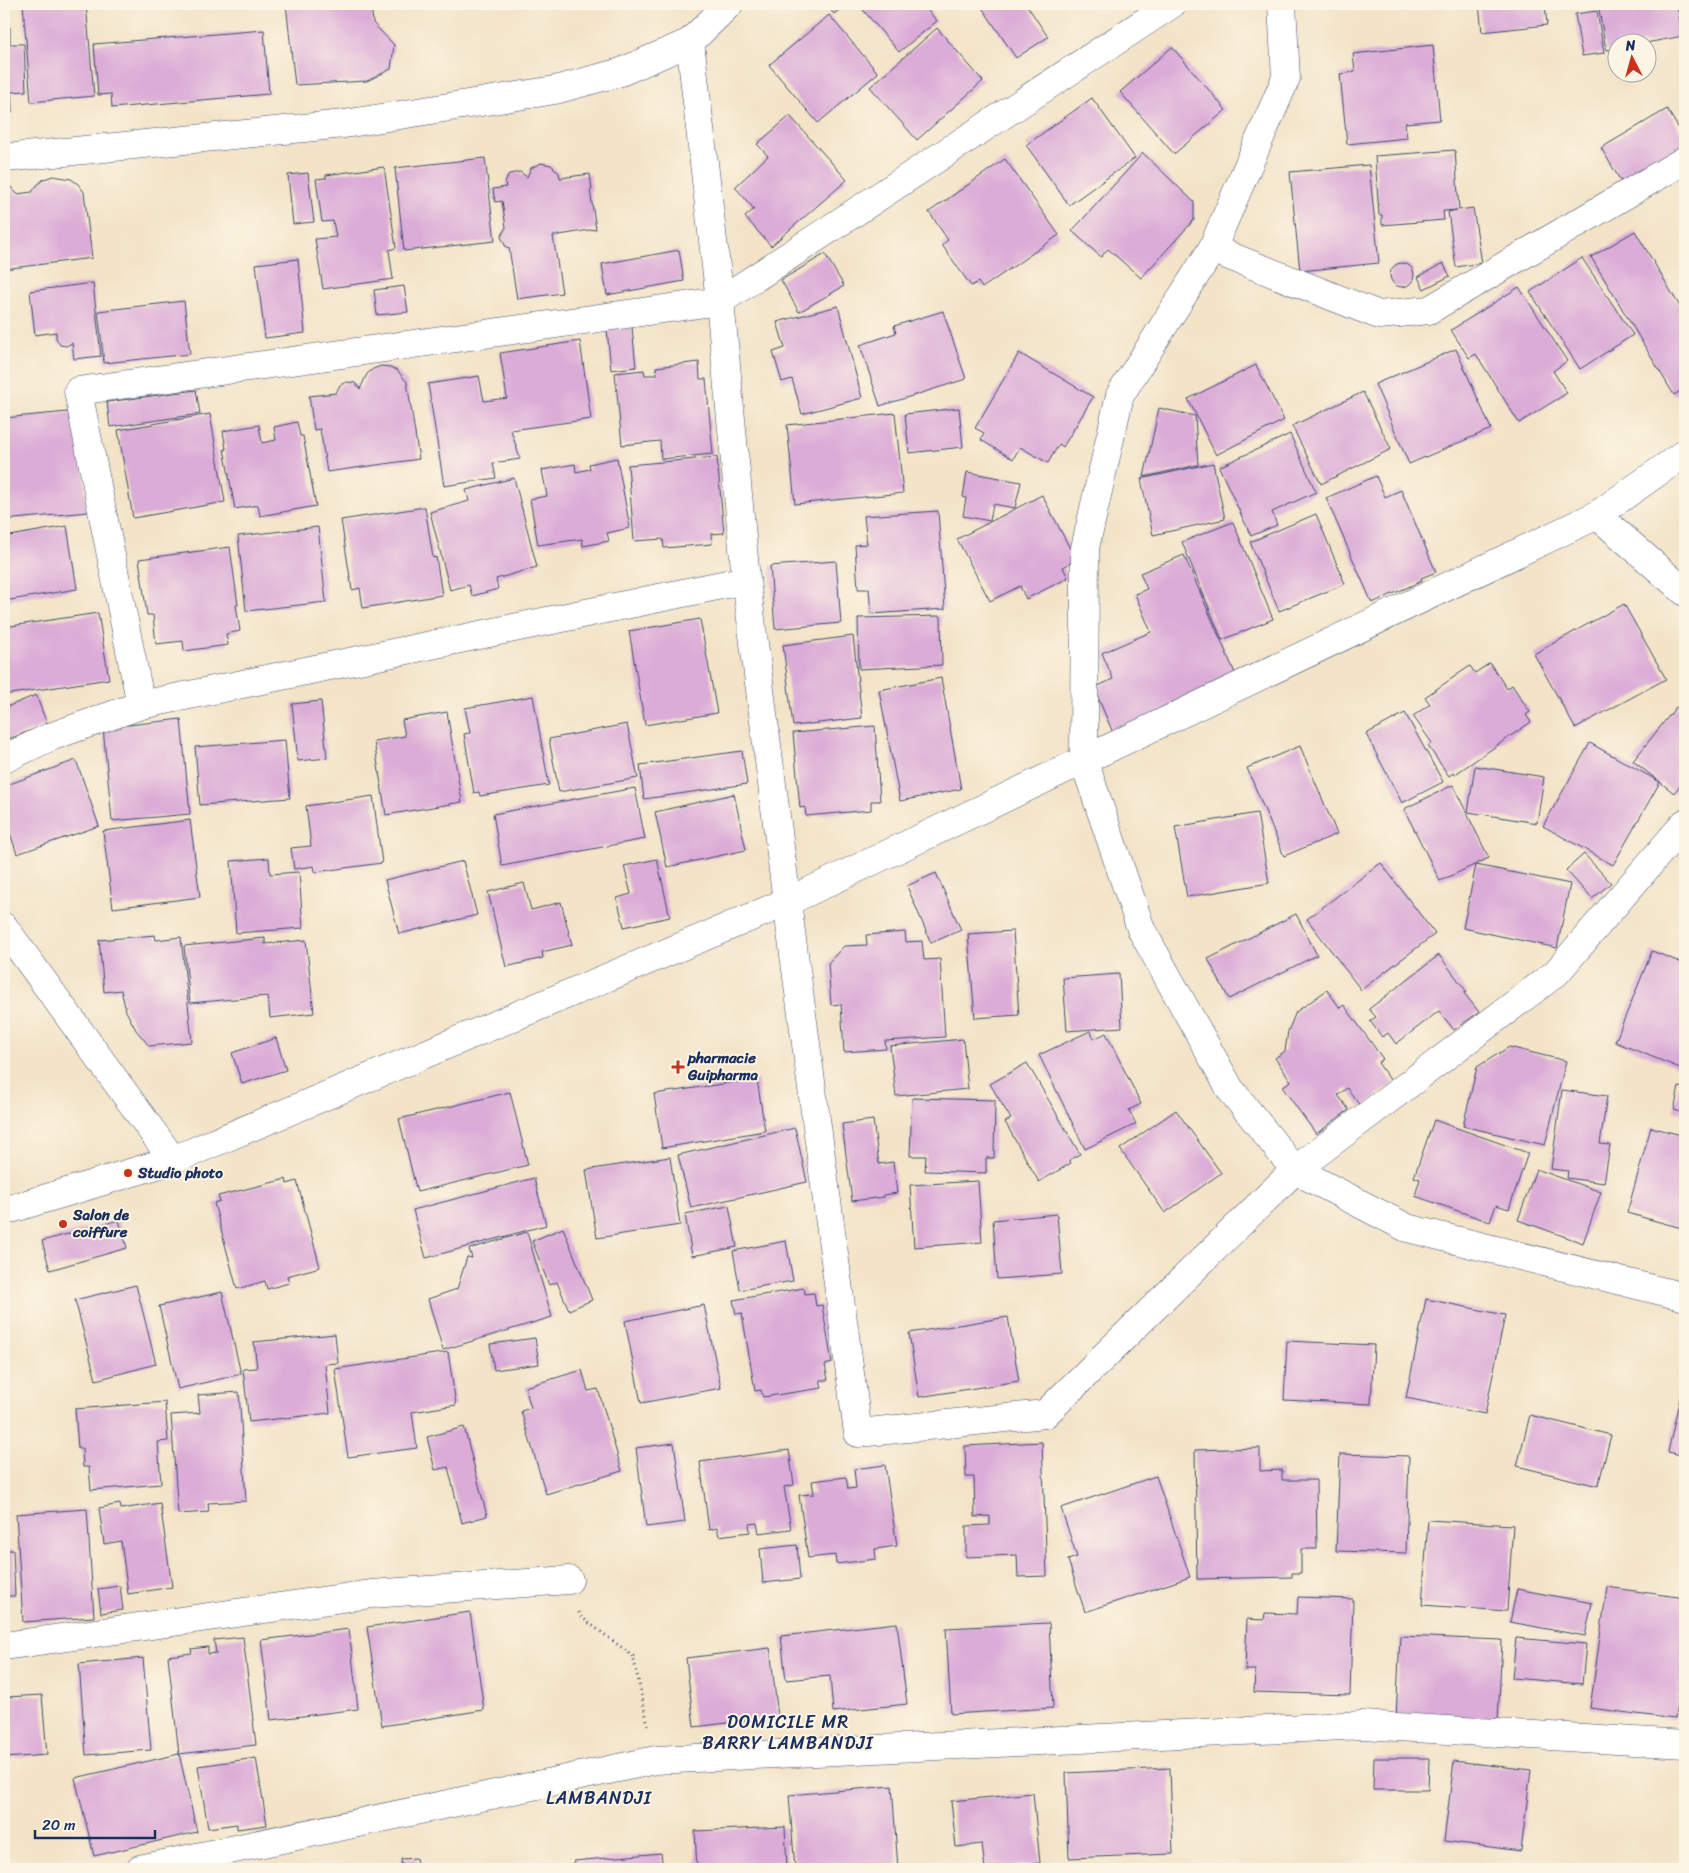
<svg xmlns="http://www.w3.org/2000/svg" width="1689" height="1873" font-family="Sriracha,sans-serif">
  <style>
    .building { fill: #dbacd7 }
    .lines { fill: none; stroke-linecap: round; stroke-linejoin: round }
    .minor-casing { stroke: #3b4a6e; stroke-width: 29 }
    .tertiary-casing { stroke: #3b4a6e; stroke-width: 29 }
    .path { stroke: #3b4a6e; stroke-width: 3; stroke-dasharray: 1 4; stroke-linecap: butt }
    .minor { stroke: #fff; stroke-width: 28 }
    .tertiary { stroke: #fff; stroke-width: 28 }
    .poi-dot { fill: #c8321e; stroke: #fcf5e5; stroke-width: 2 }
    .labels { text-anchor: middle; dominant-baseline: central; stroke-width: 4; stroke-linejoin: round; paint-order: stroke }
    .poi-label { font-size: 15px; font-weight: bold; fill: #1b2f5e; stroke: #fcf5e5; text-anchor: start }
    .quarter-label { font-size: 18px; letter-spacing: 1px; fill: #1b2f5e; stroke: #fcf5e5 }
  </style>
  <rect width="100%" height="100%" fill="#fcf5e5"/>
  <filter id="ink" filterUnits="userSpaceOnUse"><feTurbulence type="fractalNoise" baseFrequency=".02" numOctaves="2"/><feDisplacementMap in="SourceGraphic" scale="10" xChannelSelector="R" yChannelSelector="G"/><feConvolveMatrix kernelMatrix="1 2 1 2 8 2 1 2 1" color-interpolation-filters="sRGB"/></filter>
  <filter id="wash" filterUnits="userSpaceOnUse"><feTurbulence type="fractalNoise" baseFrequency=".0096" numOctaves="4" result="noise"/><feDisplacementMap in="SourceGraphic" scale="20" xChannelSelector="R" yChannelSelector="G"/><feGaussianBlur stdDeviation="1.12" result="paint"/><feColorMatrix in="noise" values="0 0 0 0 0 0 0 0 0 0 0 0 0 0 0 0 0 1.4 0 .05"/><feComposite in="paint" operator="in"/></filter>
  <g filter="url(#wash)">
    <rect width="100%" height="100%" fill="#f3e3c7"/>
    <g id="blocks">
      <g class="building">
        <path d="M23 4H86L94 96 31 102Z"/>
        <path d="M286 4H371L373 23 394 45 391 69 367 81 295 85Z"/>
        <path d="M825 4H846L834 14Z"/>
        <path d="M858 4H922L937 21 899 52Z"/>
        <path d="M984 4H1026L1048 37 1016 58 981 6Z"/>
        <path d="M1479 4H1545L1547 25 1482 32Z"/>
        <path d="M1598 4H1685V6L1677 7 1683 36 1646 43 1616 42V49L1606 50Z"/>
        <path d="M1597 11 1604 53 1582 56 1575 14Z"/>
        <path d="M829 15 878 73 818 123 769 65Z"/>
        <path d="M4 27H10V44H24L26 91 11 92 12 113H4Z"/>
        <path d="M937 28 983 81 917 140 870 87Z"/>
        <path d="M264 30 269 94 112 108 111 94 98 95 94 44Z"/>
        <path d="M1433 45 1440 120 1405 123 1407 138 1347 144 1340 74 1355 72 1353 54Z"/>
        <path d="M1172 47 1226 110 1174 154 1120 92Z"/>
        <path d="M1092 98 1135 158 1069 205 1026 145Z"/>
        <path d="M1667 109 1685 139V145L1622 183 1601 148Z"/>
        <path d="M790 116 847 180 771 246 745 217 754 209 735 187 768 156 757 144Z"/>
        <path d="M1455 150 1459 210 1473 208 1482 263 1456 267 1448 212 1457 210 1443 211 1444 220 1382 225V215H1379L1375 156Z"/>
        <path d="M1143 153 1194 202V220L1141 278 1108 249 1101 257 1072 231Z"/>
        <path d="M485 158 495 241 404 251 395 168Z"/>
        <path d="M1005 159 1059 235 982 288 978 282 971 286 942 245 948 240 929 212Z"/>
        <path d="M541 163 551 165 559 173 560 178 590 174 592 190H590L596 229 553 236 562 293 517 299 509 248 506 247 501 237 506 227 502 201 495 202 493 189 506 187 505 183 509 174 520 172 527 177 531 168Z"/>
        <path d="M1369 165 1379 263 1300 271 1290 172Z"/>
        <path d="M384 167 396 248 389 250 393 279 323 289 315 239 336 237 333 221 322 222 316 179 326 178V175Z"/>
        <path d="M308 173 314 222 293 224 288 175Z"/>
        <path d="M53 176 71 179 78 184 84 192 92 258 4 269V184L12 188 17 194 32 192 37 185 44 179Z"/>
        <path d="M1635 231 1685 315V388L1674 395 1591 257Z"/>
        <path d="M679 250 684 281 607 295 602 264Z"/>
        <path d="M825 254 844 286 799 312 781 280Z"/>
        <path d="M1582 258 1633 335 1580 369 1530 292Z"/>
        <path d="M298 259 305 333 265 338 256 264Z"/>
        <circle cx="1402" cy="275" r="12"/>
        <path d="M1443 263 1450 276 1424 289 1418 277Z"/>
        <path d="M93 283 101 356 74 359 72 343 66 346 60 345 56 338V332L35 335 30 291Z"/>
        <path d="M404 286 408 312 377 315 374 290Z"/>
        <path d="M1519 287 1567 361 1553 371 1567 393 1519 423 1476 354 1469 358 1451 330Z"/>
        <path d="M184 301 190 354 104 363 98 311Z"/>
        <path d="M838 306 862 398 802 414 792 379 782 382 773 352 785 348 777 322Z"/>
        <path d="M943 311 966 379 880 406 860 345 896 333 894 326Z"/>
        <path d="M632 327 636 367 611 370 607 330Z"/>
        <path d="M580 341 591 419 511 430 520 459 493 463 496 478 444 486 428 384 479 376 484 401 507 398 500 353Z"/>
        <path d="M1456 349 1491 429 1409 464 1375 384Z"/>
        <path d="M1019 353 1093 397 1063 447 1059 444 1048 463 1020 447 1013 459 981 440 984 433 975 428Z"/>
        <path d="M699 362 700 379H706L713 454 661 459 660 441 622 445 615 373 644 370 645 375H657L656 367Z"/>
        <path d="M1256 365 1284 420 1216 455 1188 399Z"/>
        <path d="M381 366 390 367 397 370 407 382 419 459 327 472 320 429 314 430 309 396 336 393 340 385 347 382 355 383 360 389 367 374 373 369Z"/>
        <path d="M196 390 200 414 110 427 107 402Z"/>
        <path d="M1363 392 1391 449 1321 484 1292 426Z"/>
        <path d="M959 408 963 447 909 453 905 414Z"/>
        <path d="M1159 408 1195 416 1198 465 1144 477Z"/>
        <path d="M78 411 88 512 4 520V418Z"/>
        <path d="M895 413 903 493 795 504 787 425Z"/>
        <path d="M210 414 225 502 133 518 118 430Z"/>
        <path d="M297 422 300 436H303L316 506 260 516 258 505 235 509 224 449H226L223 431 259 425 262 443 276 440 274 427Z"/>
        <path d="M1290 434 1316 492 1272 512 1277 525 1251 536 1219 467Z"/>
        <path d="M717 457 724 533 711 534 712 544 664 548 663 539 634 541 628 465Z"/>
        <path d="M617 458 630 528 607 533 609 541 583 546 582 539 538 545 530 499 547 496 542 470 575 464 576 472 590 469 589 464Z"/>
        <path d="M1213 463 1225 519 1153 535 1141 479Z"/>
        <path d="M967 472 1021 482 1015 508 993 504 990 521 963 516 966 498 963 497Z"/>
        <path d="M1376 476 1385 497 1401 490 1436 572 1421 578 1422 581 1372 603 1326 498Z"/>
        <path d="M514 478 537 567 496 579 498 589 472 596 469 585 450 590 430 512 469 501 466 490Z"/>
        <path d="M1042 495 1076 560 1063 567 1068 578 1026 599 1020 586 990 601 957 539Z"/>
        <path d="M425 507 433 558 436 557 442 595 363 608 360 588 352 590 341 520Z"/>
        <path d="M938 511 945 609 871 614 869 589H858L855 545 867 544 864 516Z"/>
        <path d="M1316 514 1345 584 1279 611 1250 542Z"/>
        <path d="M1233 522 1273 619 1222 640 1182 542Z"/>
        <path d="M67 526 77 589 4 601V537Z"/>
        <path d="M318 527 326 602 246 611 238 536Z"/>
        <path d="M230 547 238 605H236L240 631 226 634 228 645 184 651 183 641 156 644 153 615H147L139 559Z"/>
        <path d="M1184 555 1238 680 1113 733 1094 688 1113 679 1102 653 1151 632 1135 594 1147 589 1140 573Z"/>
        <path d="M836 561 841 623 775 629 770 566Z"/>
        <path d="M1624 604 1666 679 1575 728 1534 654Z"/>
        <path d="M98 613 109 679 4 695V627Z"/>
        <path d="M941 616 942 665 859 669 858 618Z"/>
        <path d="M700 619 717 713 645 725 629 631Z"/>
        <path d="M853 636 862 718 793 726 783 645Z"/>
        <path d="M1490 663 1507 689 1512 685 1530 712 1526 715 1531 722 1454 775 1453 773 1449 776 1428 746 1432 743 1413 716 1430 704 1425 697 1470 666 1475 673Z"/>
        <path d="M941 678 961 789 900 801 879 690Z"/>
        <path d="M36 695 47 724 4 741V708Z"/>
        <path d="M533 696 549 785 480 796 479 792 474 793 464 734 470 733 465 708Z"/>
        <path d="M321 701 327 758 298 761 292 704Z"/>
        <path d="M1676 707 1685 714V779L1674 793 1633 761Z"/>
        <path d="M447 712 462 802 386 815 374 741 405 736 402 720Z"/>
        <path d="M1405 713 1443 782 1402 803 1366 734Z"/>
        <path d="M181 719 190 814 112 821 103 728Z"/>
        <path d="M627 724 638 778 559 792 549 739Z"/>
        <path d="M875 726 880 801H871V810L806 816 805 807 800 808 793 733Z"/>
        <path d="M285 740 290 798 200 805 195 747Z"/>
        <path d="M1590 743 1660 782 1613 865 1543 826Z"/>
        <path d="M1300 746 1337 834 1284 856 1247 768Z"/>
        <path d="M742 751 747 784 644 799 640 765Z"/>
        <path d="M76 760 99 826 17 854 8 827 4 828V786Z"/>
        <path d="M1475 766 1544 777 1537 823 1468 812Z"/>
        <path d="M1453 785 1489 858 1440 881 1404 809Z"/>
        <path d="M635 788 645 839 502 866 493 814Z"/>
        <path d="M734 794 746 850 667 867 655 812Z"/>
        <path d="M373 796 382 863 315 872 314 866 294 869 291 848 311 846 306 806Z"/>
        <path d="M1257 813 1269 883 1187 897 1175 827Z"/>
        <path d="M190 820 200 897 113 908 103 831Z"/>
        <path d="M1584 854 1611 883 1592 899 1566 870Z"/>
        <path d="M269 858 270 874 299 872 303 928 236 933 231 861Z"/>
        <path d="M657 859 670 917 624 927 617 898 631 894 624 866Z"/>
        <path d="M463 861 477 915 399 934 385 880Z"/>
        <path d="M1381 863 1435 934 1361 990 1307 919Z"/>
        <path d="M1476 865 1570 884 1557 948 1463 928Z"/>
        <path d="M936 873 961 930 931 943 907 886Z"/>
        <path d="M524 883 531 910 561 902 572 945 542 952 543 958 506 967 488 892Z"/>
        <path d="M1296 914 1317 955 1229 999 1208 959Z"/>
        <path d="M1013 931 1019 1015 975 1018 968 934Z"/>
        <path d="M905 932 906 942 922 941 924 960 940 959 945 1037 885 1041 886 1049 844 1052 841 1004 831 1005 828 963 844 946 867 945 866 935Z"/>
        <path d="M155 935 156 940 181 937 192 1042 149 1046 136 1030 126 1011 121 990 104 992 99 940Z"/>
        <path d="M265 938V944L306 940 314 1013 270 1018 268 996 190 1003 184 946Z"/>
        <path d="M1652 951 1685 964V1070L1615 1042Z"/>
        <path d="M1439 955 1467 992 1464 993 1479 1012 1454 1030 1439 1011 1396 1044 1388 1033 1382 1037 1370 1021 1376 1017 1369 1009Z"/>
        <path d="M1119 974 1122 1027 1067 1031 1063 978Z"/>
        <path d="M1327 990 1340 1008 1344 1005 1383 1059 1378 1063 1393 1084 1361 1107 1347 1088 1338 1095 1349 1110 1316 1134 1282 1087 1291 1081 1275 1058 1285 1051 1288 1031 1296 1012Z"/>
        <path d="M1090 1031 1094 1039 1106 1033 1141 1104 1129 1110 1136 1124 1085 1149 1039 1055Z"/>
        <path d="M276 1038 286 1070 242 1084 232 1053Z"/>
        <path d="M963 1039 968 1089 896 1096 890 1046Z"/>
        <path d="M1509 1047 1566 1061 1545 1145 1463 1126 1477 1067Z"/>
        <path d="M1027 1063 1080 1154 1069 1160 1071 1163 1039 1182 1005 1122 1011 1119 990 1084Z"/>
        <path d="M757 1079 765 1131 662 1148 654 1094Z"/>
        <path d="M1679 1087 1685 1088V1113L1674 1110Z"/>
        <path d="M1562 1090 1607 1096 1600 1144 1610 1145 1604 1183 1567 1178 1568 1171 1551 1169Z"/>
        <path d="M510 1092 528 1165 417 1192 399 1119Z"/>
        <path d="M912 1098 995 1100 994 1158H986V1173L925 1171 926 1156H910Z"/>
        <path d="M1176 1110 1221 1173 1165 1213 1120 1149Z"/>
        <path d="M873 1120 879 1164 893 1162 897 1193 884 1195V1197L852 1201 842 1124Z"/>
        <path d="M1434 1120 1528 1153 1509 1209 1496 1205 1490 1222 1415 1196 1420 1179 1414 1177Z"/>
        <path d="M1651 1127 1685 1136V1229L1627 1213Z"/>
        <path d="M795 1128 807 1182 691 1208 678 1155Z"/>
        <path d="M670 1157 680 1225 597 1238 586 1170Z"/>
        <path d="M1536 1169 1601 1192 1583 1243 1518 1220Z"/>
        <path d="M534 1178 546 1225 426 1258 413 1210Z"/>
        <path d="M286 1179 287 1184 297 1181 320 1267 287 1276 289 1283 267 1289 265 1281 237 1289 214 1203 220 1201 218 1196Z"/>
        <path d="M978 1181 982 1242 914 1247 910 1185Z"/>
        <path d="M729 1206 737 1247 692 1256 685 1214Z"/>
        <path d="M1057 1214 1062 1274 997 1279 993 1220Z"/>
        <path d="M119 1220 127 1248 50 1270 42 1241Z"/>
        <path d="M563 1228 592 1300 569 1310 557 1282 549 1285 532 1241Z"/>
        <path d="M527 1232 552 1317 443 1350 428 1299 457 1289 467 1257 472 1258 469 1249Z"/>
        <path d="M786 1241 793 1281 740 1290 733 1251Z"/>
        <path d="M136 1285 156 1364 96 1380 75 1300Z"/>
        <path d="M804 1288 805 1294 814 1293 816 1306 822 1305 832 1363 825 1365 828 1380H820L822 1388 763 1397 761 1390 755 1391 742 1313 736 1314 733 1300Z"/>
        <path d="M222 1292 241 1374 178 1389 159 1306Z"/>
        <path d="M1426 1299 1505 1315 1485 1414 1406 1398Z"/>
        <path d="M704 1305 721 1388 641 1403 625 1321Z"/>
        <path d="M1008 1317 1019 1381 919 1397 909 1333Z"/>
        <path d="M335 1334 338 1363 325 1364 330 1413 249 1422 243 1369 257 1368 254 1342Z"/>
        <path d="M535 1338 539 1364 494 1370 490 1344Z"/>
        <path d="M1287 1341 1374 1345 1371 1404 1284 1400Z"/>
        <path d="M448 1352 456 1405 412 1412 417 1448 348 1457 335 1369Z"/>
        <path d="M582 1370 588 1391 598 1389 622 1471 546 1494 521 1411 531 1408 525 1387Z"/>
        <path d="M1684 1380H1685V1456L1668 1452Z"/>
        <path d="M239 1392 246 1501 208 1503 209 1512 178 1514 171 1415 200 1413 198 1395Z"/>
        <path d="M165 1402 168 1441 158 1442 161 1484 91 1490 89 1467H83L82 1448H78L75 1409Z"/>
        <path d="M1530 1415 1611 1435 1598 1486 1517 1466Z"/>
        <path d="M464 1427 487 1516 462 1523 448 1467 435 1470 427 1437Z"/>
        <path d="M1042 1442 1047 1576 1018 1577 1017 1555 966 1557V1526L990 1525V1516L975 1517 974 1477H966L965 1446Z"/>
        <path d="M674 1443 685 1522 646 1527 636 1448Z"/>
        <path d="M1260 1448V1471L1282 1470V1480H1316L1317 1549H1301V1573H1292V1577L1197 1579 1195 1450Z"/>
        <path d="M789 1450 794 1485 784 1487 791 1529 759 1533 757 1523 749 1524 750 1532 719 1536 717 1528 709 1530 700 1462Z"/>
        <path d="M1340 1454 1409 1456 1406 1553 1336 1551Z"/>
        <path d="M885 1465 897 1546 875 1549 876 1559 836 1564 835 1555 808 1558 799 1495 814 1494 812 1481 846 1477 848 1489 856 1488 854 1469Z"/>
        <path d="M1156 1476 1190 1577 1085 1612 1068 1560 1077 1557 1061 1508Z"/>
        <path d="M160 1503 172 1587 128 1594 121 1541 104 1544 99 1508 120 1504 121 1509Z"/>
        <path d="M87 1509 94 1617 23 1622 16 1514Z"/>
        <path d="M1428 1520 1513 1525 1507 1611 1422 1605Z"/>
        <path d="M797 1545 800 1579 763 1583 760 1549Z"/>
        <path d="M4 1550H13L15 1596H4Z"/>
        <path d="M120 1586 123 1610 101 1613 98 1589Z"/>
        <path d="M1607 1587 1685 1598V1645L1675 1719 1590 1708Z"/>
        <path d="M1517 1589 1592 1603 1585 1636 1510 1622Z"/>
        <path d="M1298 1597 1353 1599 1350 1695 1254 1692 1255 1670H1245L1247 1619 1264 1620 1265 1613 1297 1614Z"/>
        <path d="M470 1612 484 1710 382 1726 367 1627Z"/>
        <path d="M897 1623 907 1704 833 1712 830 1676 786 1680 781 1636Z"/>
        <path d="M1049 1623 1053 1708 951 1714 946 1628Z"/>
        <path d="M349 1629 358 1709 271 1720 261 1640Z"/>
        <path d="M1400 1636 1502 1640 1498 1722 1396 1718Z"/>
        <path d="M243 1637 256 1745 179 1754 197 1832 94 1856 75 1778 179 1754 168 1656 192 1653 191 1649 208 1647V1654L216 1653 214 1640Z"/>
        <path d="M1516 1638 1586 1644 1582 1684 1512 1678Z"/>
        <path d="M770 1648 778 1717 694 1727 686 1658Z"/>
        <path d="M143 1658 151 1750 86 1755 79 1664Z"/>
        <path d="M6 1684 7 1697 42 1695 47 1755 4 1758V1685Z"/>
        <path d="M256 1758 267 1825 237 1829V1824L208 1828 198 1766Z"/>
        <path d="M1374 1758H1429L1428 1790H1373Z"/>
        <path d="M1454 1761 1531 1770 1521 1851 1444 1841Z"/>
        <path d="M1170 1768 1173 1854 1069 1858 1066 1773Z"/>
        <path d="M892 1786 898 1869H795L789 1795Z"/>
        <path d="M1033 1793 1040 1863 985 1869 982 1844 956 1847 951 1801Z"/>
        <path d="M785 1827 787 1869H697L695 1831Z"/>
        <path d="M661 1853 663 1869H575L574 1861Z"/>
        <path d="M416 1858 418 1869H402L401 1859Z"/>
        <path d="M1308 1866 1327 1868V1869H1308Z"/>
      </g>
    </g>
  </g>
  <g filter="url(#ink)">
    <use href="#blocks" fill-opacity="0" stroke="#3b4a6e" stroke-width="1"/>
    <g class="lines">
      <defs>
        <g id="minor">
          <path d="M1282 4 1286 78 1212 249 1120 395 1085 548 1084 761 1141 929 1230 1089 1295 1170 1407 1228 1685 1297"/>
          <path d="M690 42 720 301 746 580 787 902 858 1433 1045 1414 1295 1170 1556 973 1685 823"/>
          <path d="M1212 249 1379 315 1429 310 1685 160"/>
          <path d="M1597 515 1685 592"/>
          <path d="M141 705 78 391 720 301 1172 4"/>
          <path d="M4 759 50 737 141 705 746 580"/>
          <path d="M4 927 173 1160"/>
          <path d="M4 1646 371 1594 569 1580"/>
          <path d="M140 1869 656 1760 1363 1725 1685 1744"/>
        </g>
        <g id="tertiary">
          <path d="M4 158 344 124 555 90 621 72 690 42 729 4"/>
          <path d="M4 1211 173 1160 787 902 1597 515 1685 453"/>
        </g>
      </defs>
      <use href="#minor" class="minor-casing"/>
      <use href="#tertiary" class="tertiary-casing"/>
      <path class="path" d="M579 1612 581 1617 633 1656 648 1725"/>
      <use href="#minor" class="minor"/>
      <use href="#tertiary" class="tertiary"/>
    </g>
  </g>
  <g class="poi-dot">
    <path d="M675.5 1059.5h5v5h5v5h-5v5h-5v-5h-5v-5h5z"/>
    <circle cx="128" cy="1173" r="5"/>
    <circle cx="63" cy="1224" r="5"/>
  </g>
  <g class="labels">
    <g class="poi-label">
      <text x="688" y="1058">pharmacie<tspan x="688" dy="17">Guipharma</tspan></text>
      <text x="138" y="1173">Studio photo</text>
      <text x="73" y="1215">Salon de<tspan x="73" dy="17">coiffure</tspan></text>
    </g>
    <g class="quarter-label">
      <text x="788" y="1722">DOMICILE MR<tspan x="788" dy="21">BARRY LAMBANDJI</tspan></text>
      <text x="599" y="1798">LAMBANDJI</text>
    </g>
  </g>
  <rect width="1689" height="1873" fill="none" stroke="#fcf5e5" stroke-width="20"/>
  <g transform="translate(1632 58) rotate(354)"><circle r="24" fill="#fcf5e5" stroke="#a2a6af"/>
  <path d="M0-4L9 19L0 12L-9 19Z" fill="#c8321e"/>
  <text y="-8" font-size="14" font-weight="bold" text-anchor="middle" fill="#1b2f5e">N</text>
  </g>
  <path d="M35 1830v8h120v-8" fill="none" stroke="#1b2f5e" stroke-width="2.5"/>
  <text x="42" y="1830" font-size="15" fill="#1b2f5e" stroke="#fcf5e5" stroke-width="4" paint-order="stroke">20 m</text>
</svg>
